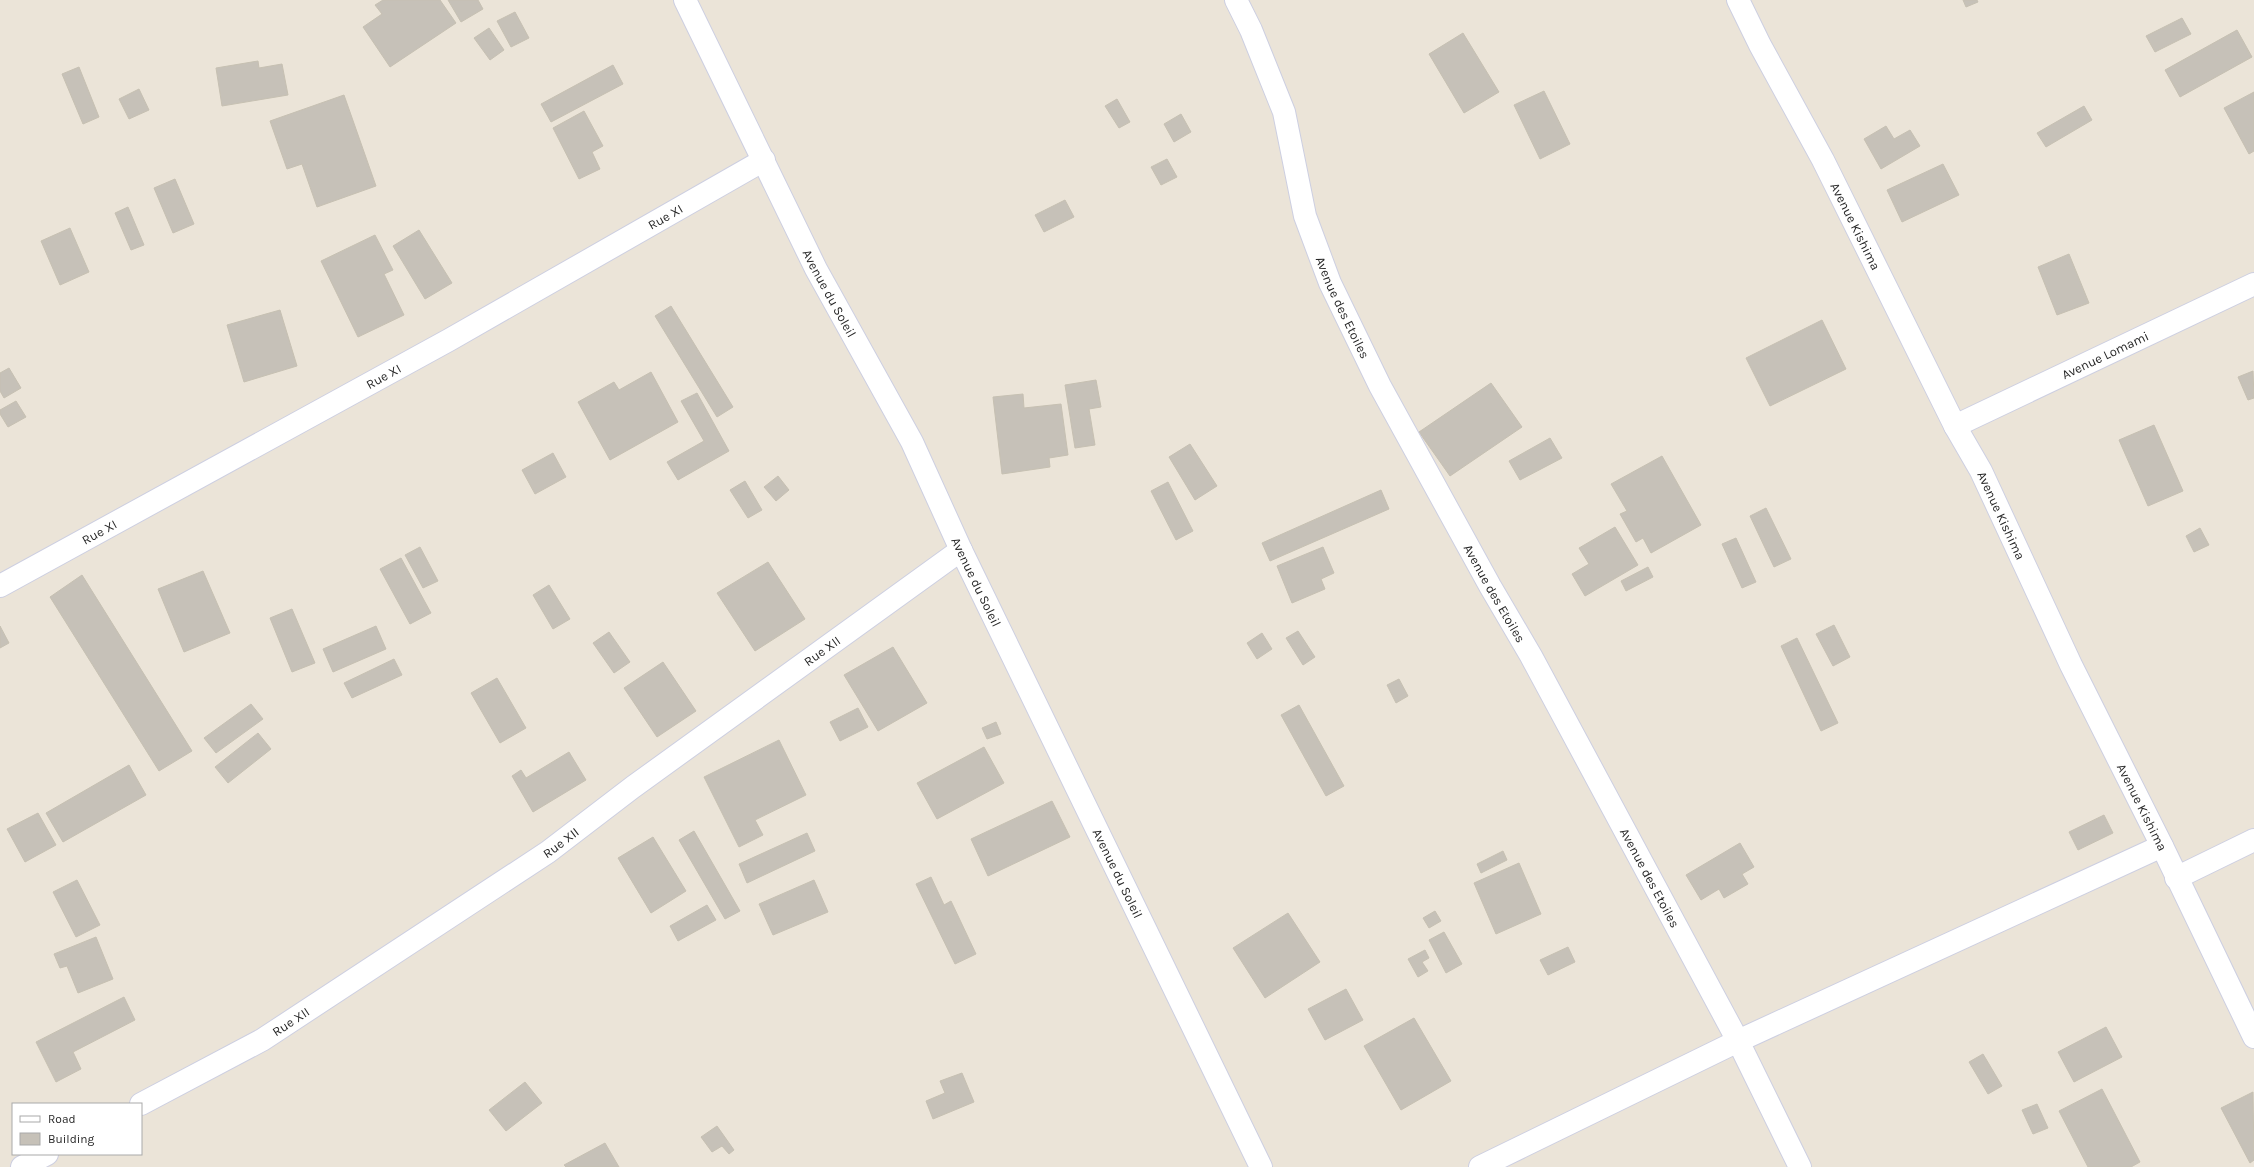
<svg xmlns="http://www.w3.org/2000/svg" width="2254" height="1167" font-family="Karla,sans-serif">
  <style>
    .building { fill: #c6c1b8; stroke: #c6c0b2 }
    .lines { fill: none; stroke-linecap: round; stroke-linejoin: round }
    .street-casing { stroke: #cdcfe1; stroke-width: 24 }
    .street { stroke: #fff; stroke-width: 22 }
    .labels { text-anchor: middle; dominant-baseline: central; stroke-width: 3; stroke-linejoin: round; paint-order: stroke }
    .street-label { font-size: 13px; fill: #272727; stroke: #fff }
  </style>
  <rect width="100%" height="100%" fill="#ebe4d8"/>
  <g class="building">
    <path d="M383 0H440L456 23 390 67 363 27 382 14 375 5Z"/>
    <path d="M448 0H478L483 9 461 22Z"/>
    <path d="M1963 0H1977L1978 2 1966 7Z"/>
    <path d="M515 12 529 38 511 47 497 21Z"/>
    <path d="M2182 18 2191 34 2155 52 2146 36Z"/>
    <path d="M489 28 504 50 490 60 474 38Z"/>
    <path d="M2237 30 2252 57 2180 97 2165 70Z"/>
    <path d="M1463 33 1499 92 1464 113 1429 54Z"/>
    <path d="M258 61 259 68 282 64 288 95 222 106 216 68Z"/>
    <path d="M613 65 623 84 551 122 541 104Z"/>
    <path d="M79 67 99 117 83 124 62 74Z"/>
    <path d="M139 89 149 110 129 119 119 99Z"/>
    <path d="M1544 91 1570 144 1540 159 1514 105Z"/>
    <path d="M2254 92V151L2249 154 2224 108Z"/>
    <path d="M344 95 376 186 317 207 302 164 287 169 270 121Z"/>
    <path d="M1117 99 1130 122 1119 128 1105 106Z"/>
    <path d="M2084 106 2092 120 2046 147 2037 133Z"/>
    <path d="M584 111 603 146 592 152 600 169 579 179 553 128Z"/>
    <path d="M1181 114 1191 132 1174 142 1164 124Z"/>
    <path d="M1886 126 1894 139 1910 130 1920 146 1881 169 1864 139Z"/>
    <path d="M1167 159 1177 177 1161 185 1151 167Z"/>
    <path d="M1943 164 1959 195 1902 222 1887 190Z"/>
    <path d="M175 179 194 224 173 233 154 188Z"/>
    <path d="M1065 200 1074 217 1044 232 1035 215Z"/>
    <path d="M128 207 144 245 131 250 115 213Z"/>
    <path d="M70 228 89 272 60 285 41 241Z"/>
    <path d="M419 230 452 283 425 299 393 246Z"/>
    <path d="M375 235 393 270 384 274 404 315 358 337 321 261Z"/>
    <path d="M2069 254 2089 303 2057 315 2038 267Z"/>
    <path d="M671 306 733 407 717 417 655 316Z"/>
    <path d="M280 310 297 366 244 382 227 325Z"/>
    <path d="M1822 320 1846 369 1770 406 1746 358Z"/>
    <path d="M9 368 21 388 4 398 0 391V373Z"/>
    <path d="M2253 371 2254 398 2248 400 2238 377Z"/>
    <path d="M651 372 678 422 610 460 578 402 614 382 619 390Z"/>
    <path d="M1096 380 1101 407 1089 409 1095 445 1075 448 1065 385Z"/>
    <path d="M1491 383 1522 427 1450 476 1419 432Z"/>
    <path d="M697 393 729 451 678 480 667 462 704 441 681 401Z"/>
    <path d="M1023 394 1024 408 1061 404 1068 455 1049 458 1050 467 1002 474 993 397Z"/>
    <path d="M16 401 26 417 8 427 0 414V410Z"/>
    <path d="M2154 425 2183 491 2148 506 2119 440Z"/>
    <path d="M1550 438 1562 458 1520 480 1509 461Z"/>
    <path d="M1190 444 1217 486 1195 500 1169 457Z"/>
    <path d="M553 453 566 477 535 494 522 470Z"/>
    <path d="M1662 456 1701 525 1651 553 1643 538 1636 542 1620 514 1627 511 1611 484Z"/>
    <path d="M778 476 789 490 776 501 764 487Z"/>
    <path d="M745 481 762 510 748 518 730 490Z"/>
    <path d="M1168 482 1193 531 1176 540 1151 491Z"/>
    <path d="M1381 490 1389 509 1270 561 1262 543Z"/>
    <path d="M1766 508 1791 559 1774 567 1750 516Z"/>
    <path d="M1615 527 1638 565 1585 596 1572 574 1589 564 1579 548Z"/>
    <path d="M2200 528 2209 545 2194 552 2186 536Z"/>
    <path d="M1736 538 1756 582 1742 588 1722 544Z"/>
    <path d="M420 547 438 581 423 588 405 555Z"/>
    <path d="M1323 547 1334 573 1321 579 1325 589 1292 603 1277 566Z"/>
    <path d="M401 558 431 613 410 624 380 569Z"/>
    <path d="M768 562 805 619 755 651 717 593Z"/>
    <path d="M1648 567 1653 577 1626 591 1621 581Z"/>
    <path d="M203 571 230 633 184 652 158 589Z"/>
    <path d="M82 575 192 751 159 771 50 597Z"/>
    <path d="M549 585 570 619 553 629 533 595Z"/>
    <path d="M292 609 315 663 292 672 270 618Z"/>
    <path d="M1834 625 1850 657 1833 666 1816 634Z"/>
    <path d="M0 626 9 643 0 648Z"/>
    <path d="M376 626 386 649 333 672 323 649Z"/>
    <path d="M1298 631 1315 657 1303 665 1286 638Z"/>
    <path d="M609 632 630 662 614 673 593 643Z"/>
    <path d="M1262 633 1272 649 1257 659 1247 643Z"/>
    <path d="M1797 638 1838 723 1821 731 1781 646Z"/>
    <path d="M893 647 927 703 878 731 844 675Z"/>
    <path d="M394 659 402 675 352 698 344 683Z"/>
    <path d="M663 662 696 711 657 737 624 688Z"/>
    <path d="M497 678 526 728 500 743 471 693Z"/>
    <path d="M1399 679 1408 696 1396 703 1387 685Z"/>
    <path d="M251 704 263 719 216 753 204 738Z"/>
    <path d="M1299 705 1344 786 1326 796 1281 715Z"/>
    <path d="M858 708 868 727 840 741 830 722Z"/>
    <path d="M996 722 1001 734 987 739 982 728Z"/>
    <path d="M258 733 271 749 228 783 215 767Z"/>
    <path d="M779 740 806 795 755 820 763 835 739 847 704 777Z"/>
    <path d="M984 747 1004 783 937 819 917 783Z"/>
    <path d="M569 752 586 780 533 812 512 776 521 770 526 778Z"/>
    <path d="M129 765 146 795 63 842 46 813Z"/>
    <path d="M1052 801 1070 837 988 876 971 839Z"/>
    <path d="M38 813 56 845 25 862 7 829Z"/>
    <path d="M2104 815 2113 833 2078 850 2069 832Z"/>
    <path d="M694 831 740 911 725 919 679 840Z"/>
    <path d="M807 833 815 851 747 883 739 864Z"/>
    <path d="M653 837 686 891 651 913 618 858Z"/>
    <path d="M1740 843 1754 867 1742 874 1748 884 1724 898 1719 889 1701 900 1686 875Z"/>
    <path d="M1503 851 1507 860 1481 873 1477 864Z"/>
    <path d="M1519 863 1541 914 1496 934 1474 883Z"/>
    <path d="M931 877 944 905 951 901 976 954 955 964 916 884Z"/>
    <path d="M77 880 100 925 76 937 53 892Z"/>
    <path d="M814 880 828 912 773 935 759 904Z"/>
    <path d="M707 905 716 920 678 941 670 926Z"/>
    <path d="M1435 911 1441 921 1429 928 1423 918Z"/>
    <path d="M1288 913 1320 962 1265 998 1233 948Z"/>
    <path d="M1444 932 1462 964 1446 973 1429 940Z"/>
    <path d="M96 937 113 979 78 993 67 966 60 968 54 954Z"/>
    <path d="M1568 947 1575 962 1548 975 1540 960Z"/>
    <path d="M1425 950 1429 958 1422 962 1428 971 1418 977 1408 959Z"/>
    <path d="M1346 989 1363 1020 1325 1040 1308 1009Z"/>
    <path d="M124 997 135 1020 73 1052 81 1069 56 1082 36 1042Z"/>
    <path d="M1414 1018 1451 1081 1401 1110 1364 1046Z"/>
    <path d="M2106 1027 2122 1057 2074 1082 2058 1052Z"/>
    <path d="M1983 1054 2002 1086 1988 1094 1969 1062Z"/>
    <path d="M962 1073 974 1102 933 1119 926 1101 945 1093 940 1081Z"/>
    <path d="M525 1082 542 1103 506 1131 489 1110Z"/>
    <path d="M2102 1089 2140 1162 2131 1167H2088L2059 1111Z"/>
    <path d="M2253 1092 2254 1160 2250 1163 2221 1108Z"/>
    <path d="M2037 1104 2048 1128 2033 1134 2022 1110Z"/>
    <path d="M717 1126 734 1150 729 1154 722 1146 712 1152 701 1137Z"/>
    <path d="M605 1143 619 1167H566L564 1165Z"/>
  </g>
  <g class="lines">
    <defs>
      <g id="street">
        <path id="s1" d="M685 0 816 269 912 442 961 550 1261 1167"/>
        <path id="s2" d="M1236 0 1251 30 1284 112 1305 216 1330 283 1380 386 1490 586 1531 656 1738 1041 1800 1167"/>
        <path id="s3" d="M1738 0 1760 45 1823 160 1955 426 1981 471 2071 665 2162 846 2254 1037"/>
        <path id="s4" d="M1955 426 2254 284"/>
        <path id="s5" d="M0 586 449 340 764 160"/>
        <path d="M2176 878 2254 840"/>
        <path id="s6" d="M141 1104 262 1040 548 852 633 787 961 550"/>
        <path d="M22 1167 47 1154"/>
        <path d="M1480 1167 1738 1041 2162 846"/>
      </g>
    </defs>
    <use href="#street" class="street-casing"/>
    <use href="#street" class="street"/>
  </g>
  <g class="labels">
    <g class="street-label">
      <text stroke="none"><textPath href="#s5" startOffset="761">Rue XI</textPath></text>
      <text stroke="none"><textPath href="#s3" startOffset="255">Avenue Kishima</textPath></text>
      <text stroke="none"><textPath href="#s1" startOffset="327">Avenue du Soleil</textPath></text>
      <text stroke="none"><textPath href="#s2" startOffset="327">Avenue des Etoiles</textPath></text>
      <text stroke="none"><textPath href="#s4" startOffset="166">Avenue Lomami</textPath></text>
      <text stroke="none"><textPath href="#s5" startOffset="437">Rue XI</textPath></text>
      <text stroke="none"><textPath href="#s3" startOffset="579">Avenue Kishima</textPath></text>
      <text stroke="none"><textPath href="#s5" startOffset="113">Rue XI</textPath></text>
      <text stroke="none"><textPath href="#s1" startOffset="651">Avenue du Soleil</textPath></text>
      <text stroke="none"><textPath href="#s2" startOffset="651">Avenue des Etoiles</textPath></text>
      <text stroke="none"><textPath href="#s6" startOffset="819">Rue XII</textPath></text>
      <text stroke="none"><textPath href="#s3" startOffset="903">Avenue Kishima</textPath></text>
      <text stroke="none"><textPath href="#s6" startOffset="495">Rue XII</textPath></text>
      <text stroke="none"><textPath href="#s1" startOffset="975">Avenue du Soleil</textPath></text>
      <text stroke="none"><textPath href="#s2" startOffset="975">Avenue des Etoiles</textPath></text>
      <text stroke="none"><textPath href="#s6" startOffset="171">Rue XII</textPath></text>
    </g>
  </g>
  <rect x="12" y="1103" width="130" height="52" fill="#ffffff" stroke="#a9a9a9"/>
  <rect x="20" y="1116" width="20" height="6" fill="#ffffff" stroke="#a9a9a9"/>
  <text x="48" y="1123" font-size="12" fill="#272727">Road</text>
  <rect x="20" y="1133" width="20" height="12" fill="#c6c1b8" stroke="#a9a9a9"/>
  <text x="48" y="1143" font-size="12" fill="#272727">Building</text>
</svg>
